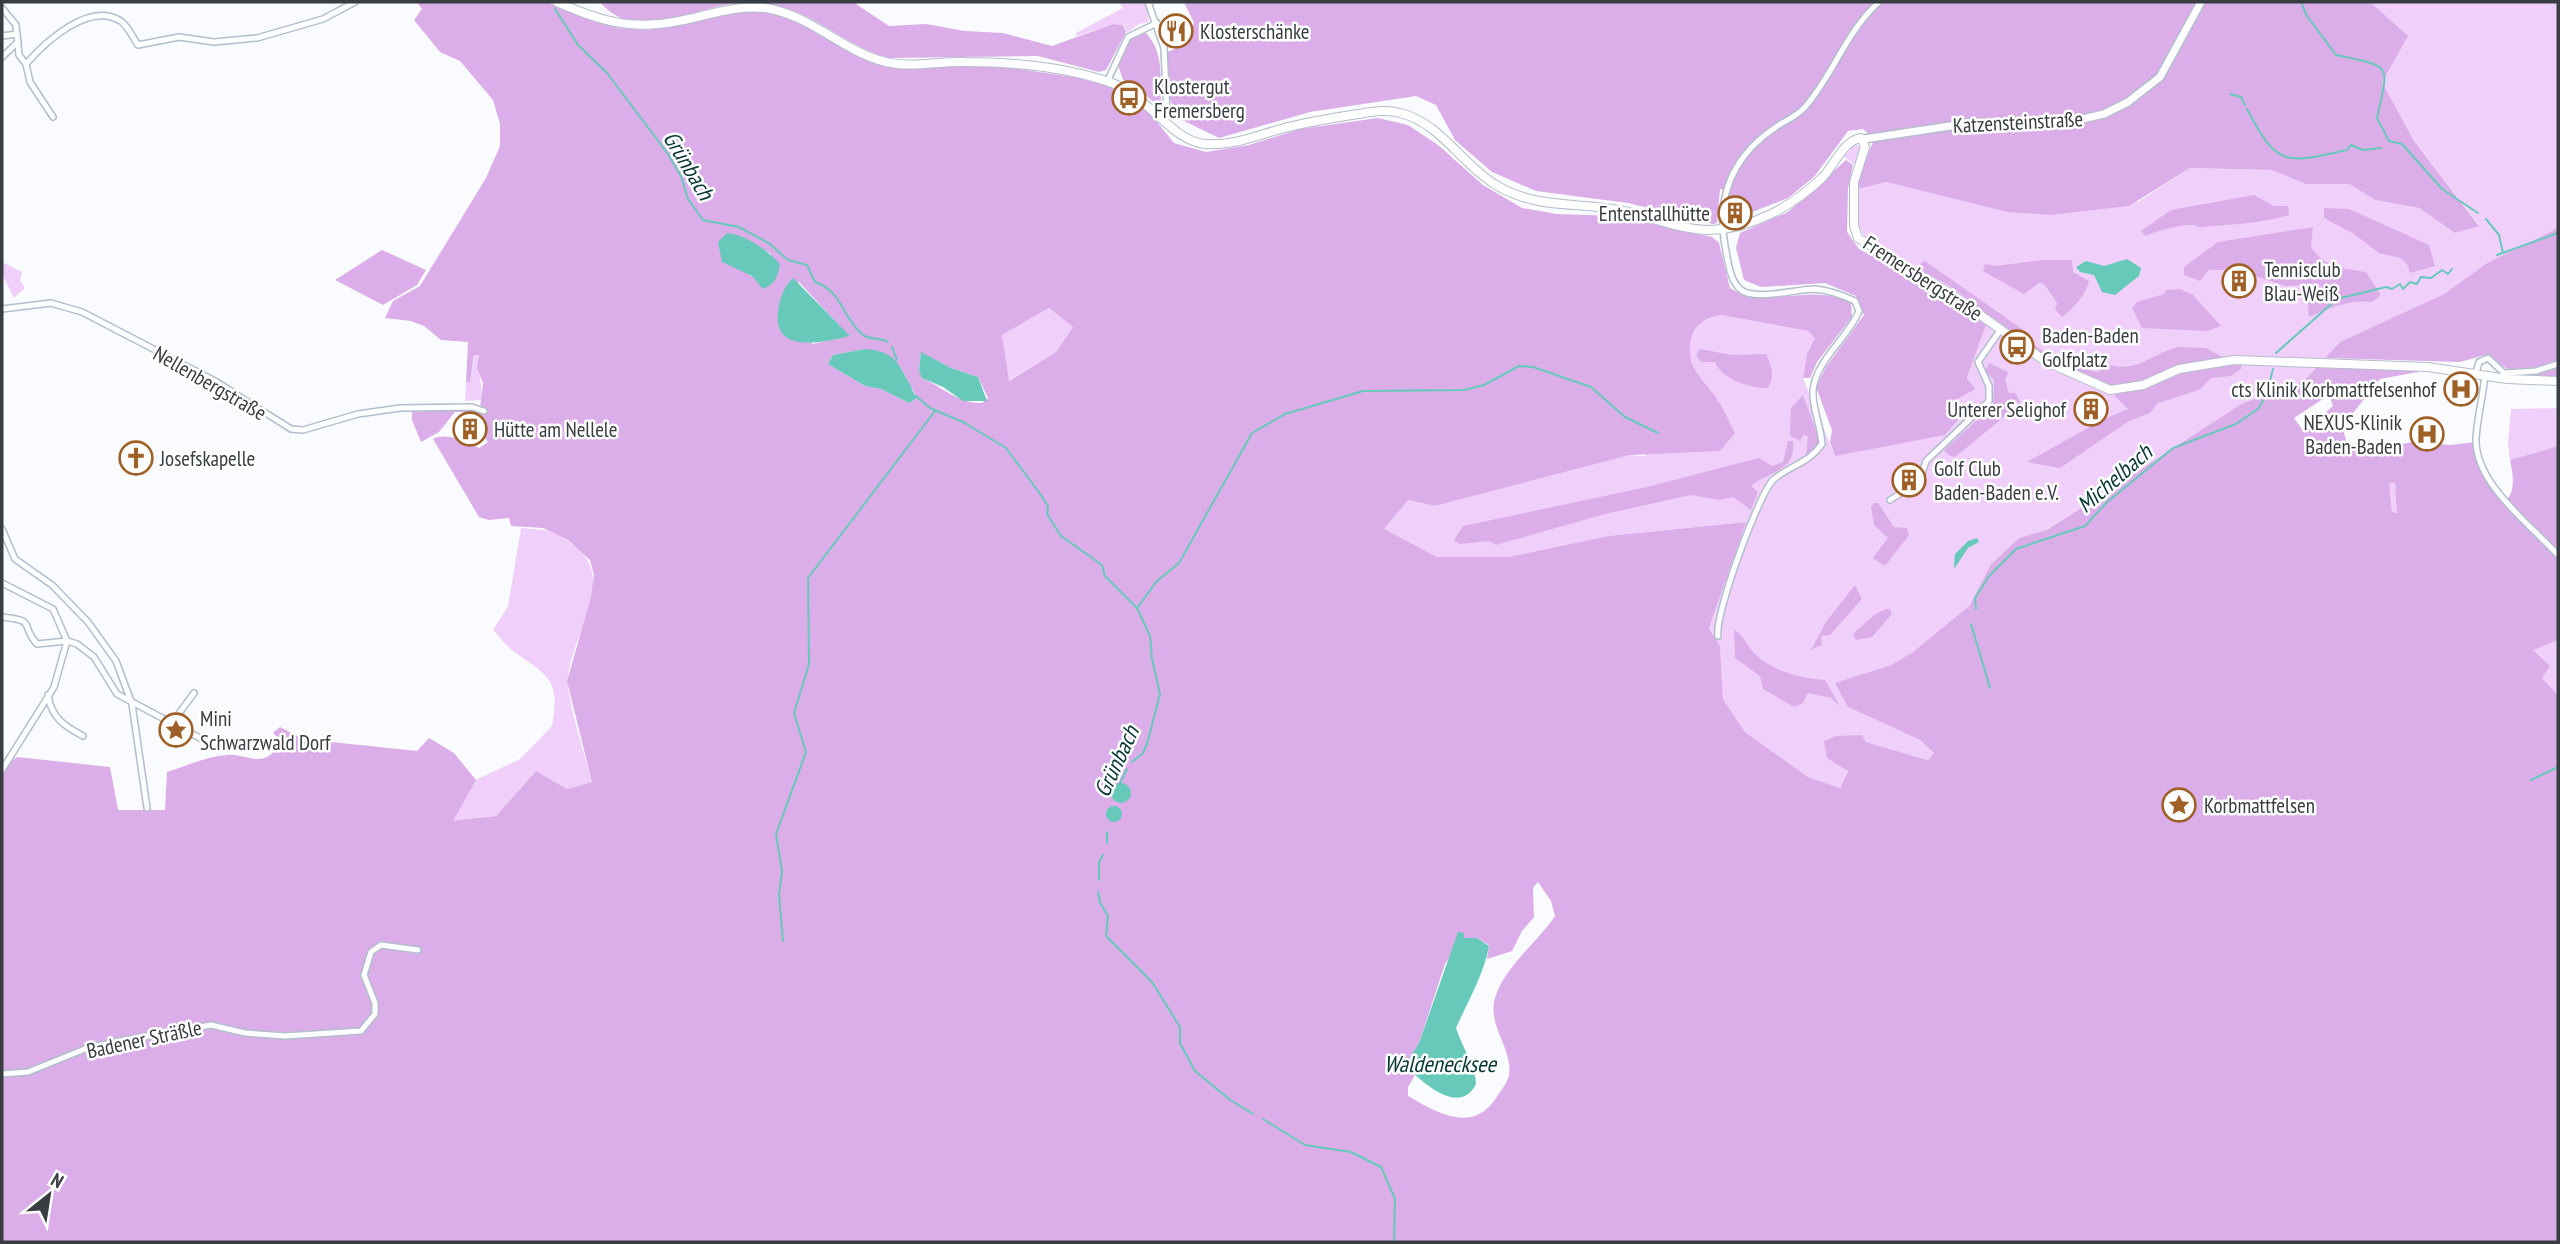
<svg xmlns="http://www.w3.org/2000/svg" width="2560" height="1244" font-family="'PT Sans Narrow',sans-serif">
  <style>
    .green { fill: #f0d0fa }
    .forest { fill: #dbaee9; fill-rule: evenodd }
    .water { fill: #67c9ba }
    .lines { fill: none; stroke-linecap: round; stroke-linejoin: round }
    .stream { stroke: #67c9ba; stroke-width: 2 }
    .minor-casing { stroke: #b2becb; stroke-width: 8 }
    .tertiary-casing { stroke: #b2becb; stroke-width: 10 }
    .secondary-casing { stroke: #b2becb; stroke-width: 10 }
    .minor { stroke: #fff; stroke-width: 5 }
    .tertiary { stroke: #fff; stroke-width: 7 }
    .secondary { stroke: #fff; stroke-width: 8 }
    .labels { text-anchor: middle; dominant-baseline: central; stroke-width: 5; stroke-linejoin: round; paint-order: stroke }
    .poi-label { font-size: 21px; fill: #383d42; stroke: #fff; text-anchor: start }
    .street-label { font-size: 21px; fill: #383d42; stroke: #fff }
    .water-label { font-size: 23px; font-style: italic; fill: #073731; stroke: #fff }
  </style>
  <rect width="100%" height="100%" fill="#f9fbfe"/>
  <g class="green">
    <path d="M1119 2H1146L1152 15 1148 16 1149 22 1139 24 1127 33 1124 25 1113 24 1077 36 1076 33 1123 8Z"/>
    <path d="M2370 2H2558V228L2487 263 2444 294 2340 342 2304 381 2241 404 2047 529 2019 538 1991 564 1970 605 1913 652 1891 665 1836 683 1848 707 1920 740 1934 753 1929 760 1866 742 1862 735 1840 788 1808 777 1745 732 1723 699 1720 646 1709 628 1745 522 1608 536 1508 557H1437L1383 529 1408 500 1435 506 1630 455 1644 456 1719 402C1711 391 1698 378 1693 365 1683 340 1697 318 1721 315L1808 331 1815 338 1807 353 1803 378 1835 456 1948 404 1967 379 1986 325 1993 320 1867 241 1859 227 1858 189 1886 182 2007 212 2138 202 2190 168 2272 170 2349 184 2375 200 2419 208 2455 233 2479 225 2414 141 2382 82 2377 10Z"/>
    <path d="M1855 144 1861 148 1855 165 1844 157Z"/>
    <path d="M2 262 22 272 20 280 25 288 14 298 2 274Z"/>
    <path d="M1049 308 1073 327 1056 352 1008 381 1002 335Z"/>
    <path d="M475 354 479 355C477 371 483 384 481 400L465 401 466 382 470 381Z"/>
    <path d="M2558 408V446L2510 460 2508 443 2511 409Z"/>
    <path d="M2388 483H2395L2398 513 2392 512Z"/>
    <path d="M521 528C548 530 557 530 579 550 617 585 567 641 568 682 568 704 586 758 592 782L567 789 536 771 496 816 452 822 476 780 520 759 552 726C560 680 550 677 517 654 508 648 501 638 493 630L508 606Z"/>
    <path d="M2558 640V695L2542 678 2533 649Z"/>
  </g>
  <g class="forest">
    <path d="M417 2H547L593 21 619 28 648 30 737 11 765 12 792 18 864 58 887 67 965 65 1013 68 1080 78 1109 86 1149 112 1174 143 1206 152 1249 145 1300 129 1378 118 1408 125 1438 145 1483 185 1522 208 1556 214 1617 216 1712 237 1719 243 1730 288C1766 311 1811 281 1851 303L1852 317 1817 362 1810 378H1803L1807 353 1815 338 1808 331 1721 315C1696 318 1685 338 1692 363 1696 375 1710 388 1717 399 1724 409 1729 422 1735 433L1720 451 1630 455 1435 506 1408 500 1384 529 1437 557H1508L1608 536 1746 522 1709 628 1720 646 1723 699 1745 732 1808 777 1840 788 1848 771 1827 758 1824 741 1836 736 1862 735 1866 742 1928 760 1934 753 1920 740 1848 707 1835 683 1891 665 1913 652 1970 605 1991 564 2019 538 2048 529 2241 404 2304 381 2316 368 2418 366V372L2380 379 2342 427 2347 443 2375 448 2414 442 2450 445 2476 442 2485 474 2506 501C2516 490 2513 474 2510 460L2558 446V640L2533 650 2550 666 2542 678 2558 695V1242H2V769L17 757 110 767 118 810H165L167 772C186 766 208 756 227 755 244 753 264 770 278 746V738L273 733 280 727 303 739 417 751 429 738 454 753 476 780 453 821 496 816 536 771 567 789 592 782 567 681 591 597 594 575 590 560 568 540 543 528 511 526 509 518 489 520 479 517 433 439C448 432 465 442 479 448L488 442 465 412H455L439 432 421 442 412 420V412L480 408 483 383 477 368 479 355H474L470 382H466L468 342 441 340 424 326 411 321 385 318 393 301 420 286 486 178 500 146V124L493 100 460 61 440 52 414 20 422 9ZM741 236 771 254 763 289 756 279 745 272ZM798 281 849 336 812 344ZM1049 308 1073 327 1056 352 1009 381 1002 335ZM865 349 900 367 917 398 909 403 881 389 865 386 828 364 833 355ZM921 353 951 368 978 377 988 398 982 403C959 404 942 387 922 378L919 370ZM2329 395 2333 406 2304 432 2294 418ZM2389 483H2395L2397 513 2392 512ZM1538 882 1551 901 1555 916C1537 943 1505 966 1495 998 1487 1026 1513 1048 1509 1075 1508 1082 1500 1092 1496 1098 1473 1134 1437 1113 1408 1096V1087L1415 1075 1406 1065 1419 1043 1445 964 1464 938H1477L1489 945 1487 959 1512 951 1522 931 1534 917 1533 888Z"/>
    <path d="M600 2H853L889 26 926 24 965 31 1003 33 1052 46 1113 24 1123 25 1126 32 1106 70 1099 72 1038 56 888 58C831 41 809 0 741 3 696 5 636 46 600 2Z"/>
    <path d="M1184 2H2370L2408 36 2382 82 2414 141 2479 226 2455 233 2419 208 2375 200 2349 184H2306L2272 170 2190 168 2129 206 2051 215 2007 212 1886 182 1858 189 1860 175 1874 139 1863 129 1848 131 1814 177 1788 198 1742 216 1738 210 1728 209V191L1720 189 1717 223 1713 224 1628 203 1536 191 1492 172 1455 140 1436 105 1416 96 1310 112 1219 138 1178 118 1170 99 1167 52 1188 44 1194 23Z"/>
    <path d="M1146 33C1164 52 1160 77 1161 101L1158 106 1134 85 1123 80 1118 65 1130 39Z"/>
    <path d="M1846 160 1853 165 1848 189 1847 232 1859 249 1926 284 1986 325 1967 378 1975 389 1949 404 1958 420 1945 435 1835 456 1830 442 1832 430 1816 387 1826 367 1864 315 1856 296 1825 283 1761 287 1744 280 1736 248 1740 233 1788 212Z"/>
    <path d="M2254 195 2274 206H2288L2289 215C2262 224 2232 224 2203 227 2199 228 2198 226 2193 225 2183 224 2154 231 2146 236L2141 231 2171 210Z"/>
    <path d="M2324 208 2349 209 2429 245 2435 266 2410 273 2407 264 2400 258 2379 253 2354 234 2324 218Z"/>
    <path d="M2313 227 2311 247C2326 269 2341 268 2366 272L2381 295 2372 302C2349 299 2330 308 2309 317L2307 285 2285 286 2237 270H2209L2200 281 2184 275V267L2218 242Z"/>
    <path d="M2558 228V376L2526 378 2523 369 2509 370 2485 355 2460 362 2325 358 2340 342 2444 294 2487 263Z"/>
    <path d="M382 250 426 270 417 285 383 305 335 280Z"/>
    <path d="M2042 260H2072L2073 272 2089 281C2085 297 2074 307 2062 317L2055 309 2057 303 2045 285 2040 282 2024 294 1983 271 1985 264 1996 266Z"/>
    <path d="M1925 261 2022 329 2017 336 1950 286 1915 267Z"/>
    <path d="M2180 289 2193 295 2221 326 2207 331 2142 328 2132 308 2137 302 2164 294 2166 290Z"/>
    <path d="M2023 335 2038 348 2068 362 2064 367 2021 339Z"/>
    <path d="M2179 347 2206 348 2228 360 2179 369 2143 385 2110 390 2069 372 2073 365 2097 372 2109 365C2140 373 2153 352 2179 347Z"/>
    <path d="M1700 349 1732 355 1766 354C1772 365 1775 377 1768 388 1751 389 1721 379 1715 362H1701L1696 355Z"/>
    <path d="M1989 363 2008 372 2005 380 2009 393H2015L2021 403 1955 457 1950 456 1944 450 1993 406 1994 380 1985 371Z"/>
    <path d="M2222 363H2242L2241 369 2231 376 2211 378 2199 390 2158 403 2150 413 2129 421 2060 468 2027 462 2102 420 2128 409 2115 396V391L2179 372Z"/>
    <path d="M1803 395 1820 442 1811 455 1806 456 1808 436 1803 435 1800 441 1790 436 1791 408Z"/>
    <path d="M1788 441H1793C1797 471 1769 471 1751 486L1758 492 1751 510 1733 497 1719 500 1691 495 1605 514 1496 545 1490 541 1460 544 1454 540 1463 526 1647 487 1759 458 1772 466 1783 462Z"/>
    <path d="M1874 503H1878L1894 527 1907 528 1909 535 1885 566 1873 558 1888 538 1874 525 1871 507Z"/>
    <path d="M1855 585 1862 599 1830 635 1821 636 1822 645 1811 650 1826 622Z"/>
    <path d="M1886 609H1890L1892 614 1872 637 1856 640 1853 634 1874 615Z"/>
    <path d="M1734 630C1744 636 1745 642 1752 651 1770 671 1800 678 1825 680L1840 706 1831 698 1808 693 1803 703 1794 707 1763 689 1760 676 1735 658Z"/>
  </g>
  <g class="water">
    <path d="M727 233C747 235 767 250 780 264 778 277 775 284 763 289L752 276 722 262 718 242Z"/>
    <path d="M2127 259 2141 268 2139 276 2115 295 2102 292 2094 275 2080 272 2076 267 2086 261 2104 266Z"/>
    <path d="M793 278 850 336C824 342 773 355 778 312 780 298 783 288 793 278Z"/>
    <path d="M865 349C903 352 899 371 917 398L909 403 881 389 865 386 828 364 833 355Z"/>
    <path d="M921 352 951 368 978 377 987 401H963L943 387 922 378 919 371Z"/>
    <path d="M1977 538 1979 542 1968 548 1954 569 1955 554 1968 541Z"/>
    <circle cx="1121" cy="793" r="10"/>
    <circle cx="1114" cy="814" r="8"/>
    <path d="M1458 932 1464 933V938H1477L1489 946C1484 974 1468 1001 1456 1028 1462 1047 1476 1067 1476 1084 1459 1118 1420 1080 1405 1065L1419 1043Z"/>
  </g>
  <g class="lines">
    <g class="stream">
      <path d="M2301 2 2307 16 2336 55C2393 67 2389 63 2377 118L2389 141 2402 144 2442 189 2478 213"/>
      <path d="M555 9 578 45 607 73 668 154 681 176 688 199 703 220 739 227 770 244 788 260 807 265 815 282C843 292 840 314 862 334 869 341 879 336 888 342"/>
      <path d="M2230 94 2241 97 2245 105"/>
      <path d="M2247 109C2277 167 2286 164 2347 150L2351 145 2363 150 2381 148"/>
      <path d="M2486 219 2499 235 2503 253"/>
      <path d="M2497 255 2558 233"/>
      <path d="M892 347 897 360"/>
      <path d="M2276 353 2337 299 2386 287 2392 289 2400 284 2403 289 2410 282 2417 284 2421 277 2431 278 2442 270 2448 274 2452 269"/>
      <path d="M905 378 911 388"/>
      <path d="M916 396 930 408 965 423 1006 448 1041 495 1048 506 1047 514 1061 536 1102 565 1105 576 1137 608 1150 636 1152 659 1160 694 1147 744 1143 753 1132 762"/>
      <path d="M1138 607 1156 582 1179 563 1252 433 1285 414 1363 391 1464 390 1484 385 1519 366 1533 367 1591 387 1625 417 1658 433"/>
      <path d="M1976 609 1975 598 1989 576 2016 549 2085 526 2106 503 2173 448 2236 424 2258 409 2266 396 2273 369"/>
      <path d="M1971 624 1990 688"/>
      <path d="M2531 780 2558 767"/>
      <path d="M1120 783 1127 769"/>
      <path d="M1107 843V832"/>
      <path d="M1099 880V862L1103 855"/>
      <path d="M1098 892 1100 903 1108 916 1106 936 1152 982 1180 1027V1043L1195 1071 1229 1099 1253 1114"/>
      <path d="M783 941 779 895 782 871 776 834 806 752 794 713 809 664 808 578 935 411"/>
      <path d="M1263 1119 1305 1145 1351 1152 1381 1167 1395 1199 1394 1242"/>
    </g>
    <defs>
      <g id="minor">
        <path d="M1148 2 1164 48 1167 117 1164 121"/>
        <path d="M2 8 16 25 19 55 26 64 30 82 53 117"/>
        <path d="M2 36 17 34"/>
        <path d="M2 57 18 42"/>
        <path d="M26 64C46 41 91 0 122 22 129 28 133 38 138 45L179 37 214 42 257 38 323 19 355 2"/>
        <path d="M1107 82 1128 37 1157 23"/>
        <path d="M2 309 51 303 82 312 215 381 291 429 303 430 358 414 400 408 472 407 484 411"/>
        <path d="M2476 373 2479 362 2488 358 2507 376"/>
        <path d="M2506 373 2536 371 2558 364"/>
        <path d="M2485 375C2483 397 2477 418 2476 439 2475 484 2530 524 2558 555"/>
        <path d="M1890 500 1904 491 1916 492 1926 461 1989 401V386L1978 362 2001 329"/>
        <path d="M2 529 15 559 52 585 88 622 116 661 132 704 147 808"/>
        <path d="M2 583 53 609 67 641"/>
        <path d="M2 617C38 621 19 624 37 644L67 641 77 644 94 657 117 694 213 745"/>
        <path d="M1718 636C1714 616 1759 492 1774 479 1791 465 1809 463 1822 444 1821 426 1812 408 1813 391 1815 361 1848 338 1859 311L1855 301C1842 295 1829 290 1815 289 1797 289 1755 301 1741 290 1729 280 1728 260 1725 246 1716 195 1734 155 1776 127 1786 120 1798 116 1806 106 1834 73 1846 32 1879 2"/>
        <path d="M48 695C51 717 64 726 83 736"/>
        <path d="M172 723 194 693"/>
        <path d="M2 770 54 687 67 641"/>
        <path d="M2 1074 28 1072 85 1049 120 1041 211 1025 245 1033 285 1036 361 1031 375 1014V1003L364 975 371 952 381 945 418 950"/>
      </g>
      <path id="tertiary" d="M1864 139 1970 123 2074 121 2104 114 2128 102 2160 77 2201 2"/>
      <path id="secondary" d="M557 2C591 17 621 28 659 24 697 21 732 2 771 9 814 18 844 52 886 62 910 68 940 61 964 62 1013 62 1066 67 1112 83 1149 97 1172 141 1205 144 1233 146 1255 136 1281 129 1306 122 1332 118 1358 114 1372 112 1386 109 1400 113 1441 123 1461 164 1496 185 1535 209 1577 202 1619 210 1649 216 1679 230 1710 230 1752 229 1793 206 1823 177 1834 165 1844 140 1861 138L1865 147 1854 182V226L1858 238 1948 292 2045 361 2110 390 2143 385 2179 369 2234 360 2428 367 2507 379 2558 381"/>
    </defs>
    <use href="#minor" class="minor-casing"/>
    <use href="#tertiary" class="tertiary-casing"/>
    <use href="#secondary" class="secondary-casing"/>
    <use href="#minor" class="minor"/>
    <use href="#tertiary" class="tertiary"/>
    <use href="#secondary" class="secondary"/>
  </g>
  <defs>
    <symbol id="restaurant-ring" viewBox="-11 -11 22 22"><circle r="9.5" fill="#fff" stroke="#9f6027" stroke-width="1.5"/><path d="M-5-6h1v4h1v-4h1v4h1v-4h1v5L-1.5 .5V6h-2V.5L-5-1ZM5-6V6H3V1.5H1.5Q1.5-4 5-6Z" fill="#9f6027"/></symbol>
    <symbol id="bus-ring" viewBox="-11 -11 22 22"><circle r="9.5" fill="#fff" stroke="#9f6027" stroke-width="1.5"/><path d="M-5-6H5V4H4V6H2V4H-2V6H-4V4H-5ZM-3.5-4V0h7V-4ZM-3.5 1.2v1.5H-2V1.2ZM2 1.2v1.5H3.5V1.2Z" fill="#9f6027"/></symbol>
    <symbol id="building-ring" viewBox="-11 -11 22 22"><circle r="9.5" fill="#fff" stroke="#9f6027" stroke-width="1.5"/><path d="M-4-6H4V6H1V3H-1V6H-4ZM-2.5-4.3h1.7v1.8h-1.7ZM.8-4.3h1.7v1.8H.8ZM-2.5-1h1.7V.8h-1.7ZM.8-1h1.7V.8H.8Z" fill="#9f6027"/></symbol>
    <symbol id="hospital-ring" viewBox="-11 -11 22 22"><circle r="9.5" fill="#fff" stroke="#9f6027" stroke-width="1.5"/><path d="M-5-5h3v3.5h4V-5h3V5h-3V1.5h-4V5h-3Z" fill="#9f6027"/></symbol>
    <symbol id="church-ring" viewBox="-11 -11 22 22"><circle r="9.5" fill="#fff" stroke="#9f6027" stroke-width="1.5"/><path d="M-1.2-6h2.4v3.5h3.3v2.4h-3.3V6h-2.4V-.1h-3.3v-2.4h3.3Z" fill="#9f6027"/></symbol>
    <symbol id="sight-ring" viewBox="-11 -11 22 22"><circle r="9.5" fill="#fff" stroke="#9f6027" stroke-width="1.5"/><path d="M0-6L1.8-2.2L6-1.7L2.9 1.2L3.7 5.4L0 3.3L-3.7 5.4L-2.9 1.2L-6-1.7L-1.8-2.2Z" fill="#9f6027"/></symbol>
  </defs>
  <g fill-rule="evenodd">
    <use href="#restaurant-ring" x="1157" y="12" width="38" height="38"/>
    <use href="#bus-ring" x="1110" y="79" width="38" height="38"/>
    <use href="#building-ring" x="1716" y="194" width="38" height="38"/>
    <use href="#building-ring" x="2220" y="262" width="38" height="38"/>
    <use href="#bus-ring" x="1998" y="328" width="38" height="38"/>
    <use href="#hospital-ring" x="2442" y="370" width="38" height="38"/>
    <use href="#building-ring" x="2072" y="390" width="38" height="38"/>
    <use href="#building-ring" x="451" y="410" width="38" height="38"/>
    <use href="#hospital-ring" x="2408" y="415" width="38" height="38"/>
    <use href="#church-ring" x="117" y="439" width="38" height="38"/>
    <use href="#building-ring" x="1890" y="461" width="38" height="38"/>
    <use href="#sight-ring" x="157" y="711" width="38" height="38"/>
    <use href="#sight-ring" x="2160" y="786" width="38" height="38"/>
  </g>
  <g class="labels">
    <g class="poi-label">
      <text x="1200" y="31">Klosterschänke</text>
      <text x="1154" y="86">Klostergut<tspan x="1154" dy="24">Fremersberg</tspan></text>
      <text x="1710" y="213" text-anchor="end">Entenstallhütte</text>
      <text x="2264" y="269">Tennisclub<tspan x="2264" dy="24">Blau-Weiß</tspan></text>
      <text x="2042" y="335">Baden-Baden<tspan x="2042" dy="24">Golfplatz</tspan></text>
      <text x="2436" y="389" text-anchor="end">cts Klinik Korbmattfelsenhof</text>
      <text x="2066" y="409" text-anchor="end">Unterer Selighof</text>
      <text x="2402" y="422" text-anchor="end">NEXUS-Klinik<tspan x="2402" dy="24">Baden-Baden</tspan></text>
      <text x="494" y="429">Hütte am Nellele</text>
      <text x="160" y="458">Josefskapelle</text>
      <text x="1934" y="468">Golf Club<tspan x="1934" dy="24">Baden-Baden e.V.</tspan></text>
      <text x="200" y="718">Mini<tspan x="200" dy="24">Schwarzwald Dorf</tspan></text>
      <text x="2204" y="805">Korbmattfelsen</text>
    </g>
    <g class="street-label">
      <text transform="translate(2018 122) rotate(-3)">Katzensteinstraße</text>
      <text transform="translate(1923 278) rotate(33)">Fremersbergstraße</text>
      <text transform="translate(210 383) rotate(30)">Nellenbergstraße</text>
      <text transform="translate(144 1039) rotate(-12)">Badener Sträßle</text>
    </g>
    <g class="water-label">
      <text transform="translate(689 165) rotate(59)">Grünbach</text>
      <text transform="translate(2114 478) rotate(-41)">Michelbach</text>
      <text transform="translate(1116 761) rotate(-65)">Grünbach</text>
      <text x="1440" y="1063">Waldenecksee</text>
    </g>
  </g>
  <rect width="2560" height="1244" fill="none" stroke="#383d42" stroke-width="7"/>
  <g transform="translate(49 1195) rotate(30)" stroke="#ffffff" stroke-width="5" paint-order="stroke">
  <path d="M0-5L12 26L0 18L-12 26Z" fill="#383d42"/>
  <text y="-10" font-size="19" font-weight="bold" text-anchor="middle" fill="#383d42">N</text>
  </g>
</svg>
